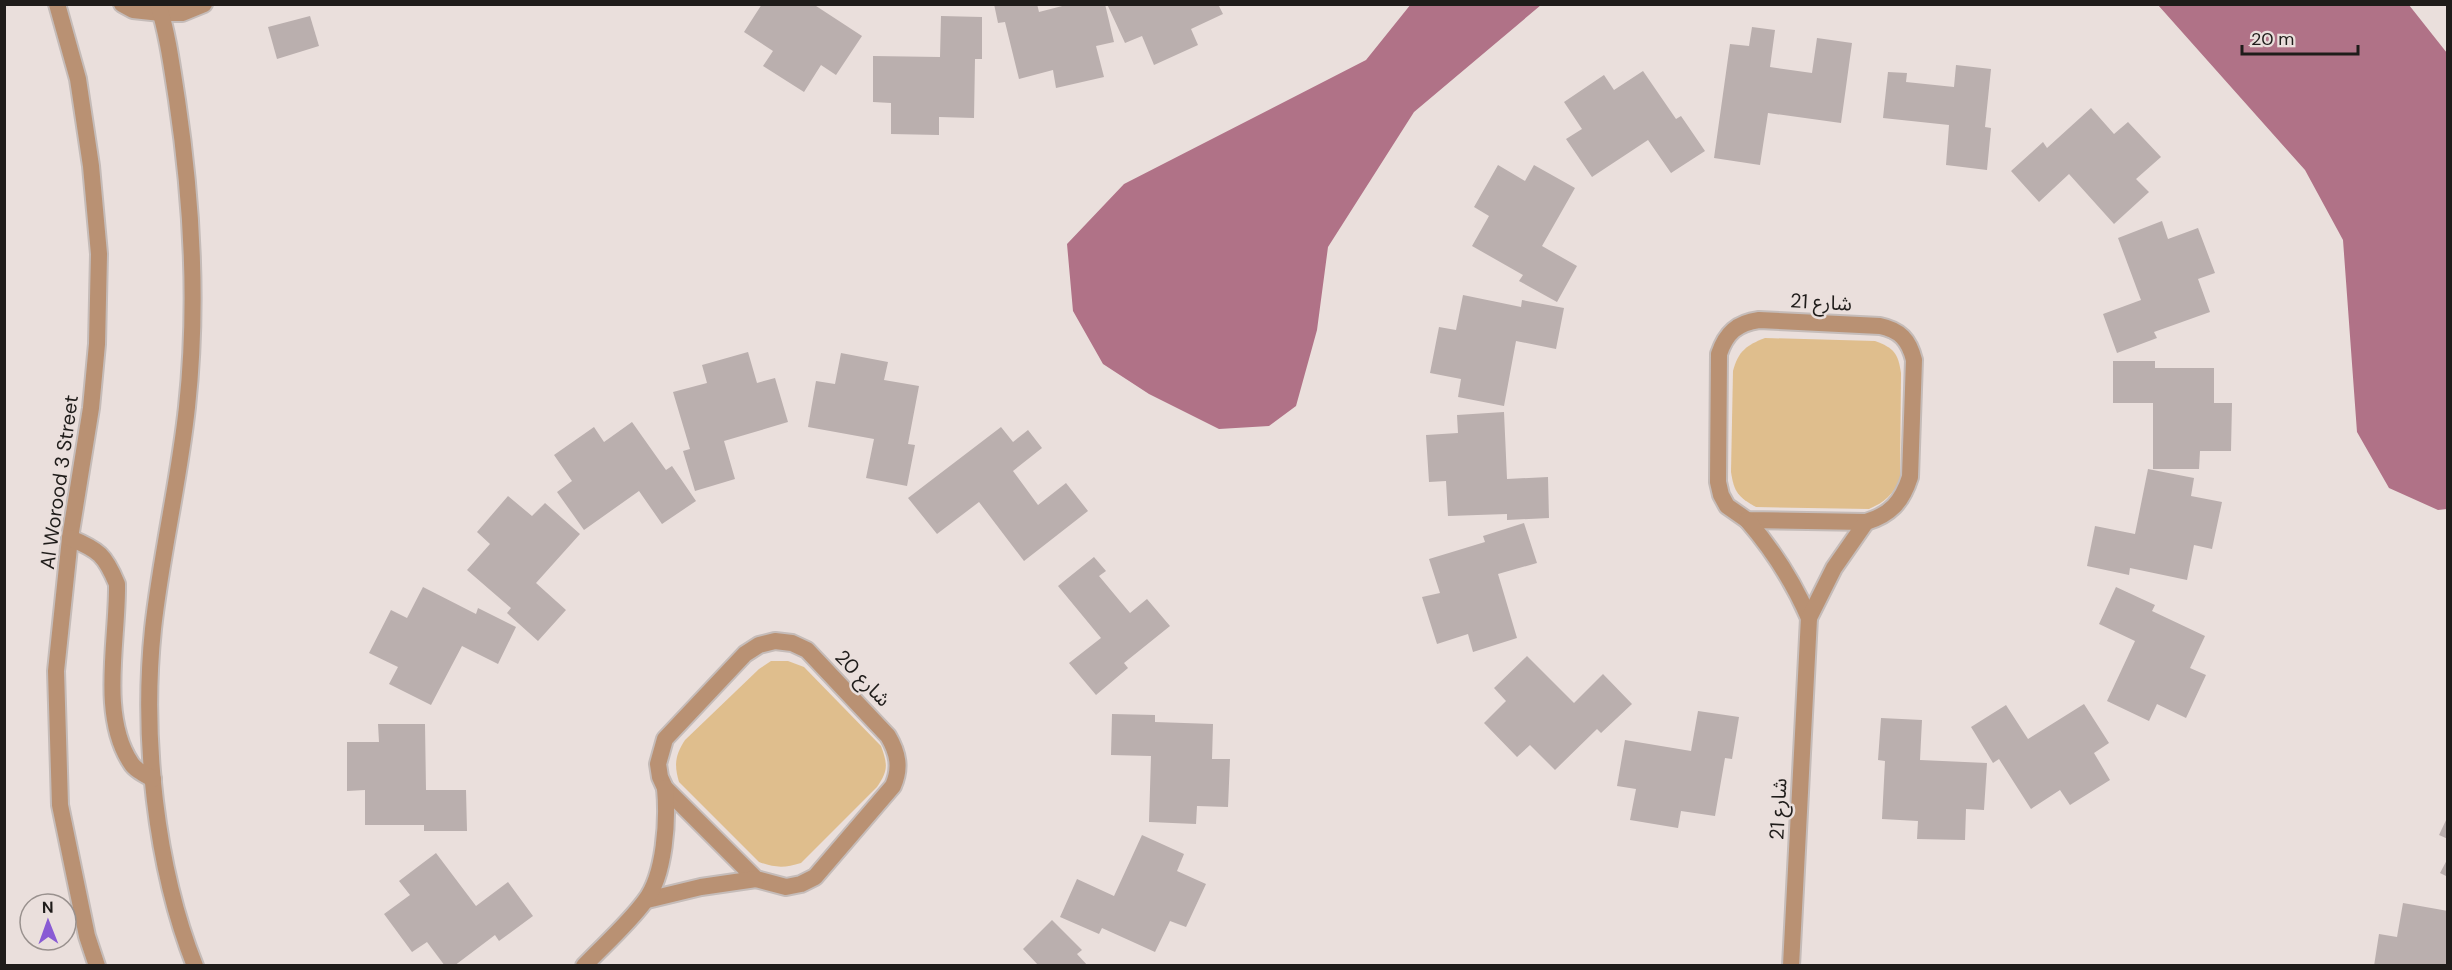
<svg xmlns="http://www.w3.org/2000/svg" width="2452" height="970" font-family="'DM Sans','Noto Sans Arabic',sans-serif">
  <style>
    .green { fill: #dfbe8d }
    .water { fill: #b07287 }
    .building { fill: #baafae }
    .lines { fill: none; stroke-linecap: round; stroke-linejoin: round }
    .minor-casing { stroke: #c5bcb9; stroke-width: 20 }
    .tertiary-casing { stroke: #c5bcb9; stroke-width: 20 }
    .minor { stroke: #b99173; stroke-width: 16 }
    .tertiary { stroke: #b99173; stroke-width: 16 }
    .labels { text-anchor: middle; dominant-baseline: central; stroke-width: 5; stroke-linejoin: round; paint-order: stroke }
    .street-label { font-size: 20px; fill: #1f1c1a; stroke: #eadfdc }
  </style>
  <rect width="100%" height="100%" fill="#eadfdc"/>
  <g class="green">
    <path d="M1765 338 1875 341C1894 348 1898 353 1901 373L1900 480C1892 495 1885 502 1869 509L1756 507C1738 497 1734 492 1731 472L1733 371C1738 351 1747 345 1765 338Z"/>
    <path d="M771 661H788L804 667 881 746C888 765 888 771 877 787L801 863C785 868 775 868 759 862L679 782C674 765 675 755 685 740L759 669Z"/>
  </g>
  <g class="water">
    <path d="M1411 4 1541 5 1414 112 1328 247 1317 330 1296 406 1269 426 1219 429 1149 394 1103 364 1073 311 1067 244 1124 184 1366 60Z"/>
    <path d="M2158 5H2409L2447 53V509L2438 510 2389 488 2357 432 2343 240 2305 170Z"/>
  </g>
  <g class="building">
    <path d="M762 4H813L862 36 836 75 821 65 804 92 763 66 773 51 744 32Z"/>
    <path d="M994 4H1037L1039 12 1070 4H1105L1114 42 1096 46 1104 77 1056 88 1053 70 1019 79 1005 22 998 23Z"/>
    <path d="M1107 4H1218L1223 14 1191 29 1198 45 1154 65 1142 36 1125 43Z"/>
    <path d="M310 16 319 46 277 59 268 27Z"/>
    <path d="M941 16 982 17V59H975L974 118 939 117V135L891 134V103L873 102V56L940 57Z"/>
    <path d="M1752 27 1775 30 1770 67 1812 73 1817 38 1852 43 1841 123 1768 113 1760 165 1714 158 1730 44 1749 46Z"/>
    <path d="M1956 65 1991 69 1985 127 1991 128 1987 170 1946 165 1949 125 1883 118 1888 72 1907 73 1906 82 1954 87Z"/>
    <path d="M1643 71 1676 119 1681 116 1705 151 1671 173 1648 140 1592 177 1566 139 1582 129 1564 102 1604 75 1614 90Z"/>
    <path d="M2091 108 2114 134 2128 122 2161 157 2136 179 2149 192 2114 224 2069 174 2039 202 2011 171 2043 142 2047 148Z"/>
    <path d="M1498 165 1525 181 1534 165 1575 188 1542 246 1577 266 1557 302 1519 281 1523 275 1472 246 1489 216 1474 207Z"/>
    <path d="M2162 221 2168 239 2198 228 2215 273 2198 279 2210 312 2154 332 2157 338 2117 353 2103 314 2141 300 2118 238Z"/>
    <path d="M1463 295 1521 307 1522 300 1564 308 1556 349 1516 341 1504 406 1458 397 1461 379 1430 373 1439 327 1456 330Z"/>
    <path d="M748 352 757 383 775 378 788 422 724 441 735 479 695 491 683 451 690 449 673 392 707 383 702 365Z"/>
    <path d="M841 353 888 362 884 380 919 386 908 444 915 445 907 486 866 478 874 439 808 427 816 381 835 384Z"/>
    <path d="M2113 361H2155V368H2214V403H2232L2231 451H2200L2199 469H2153V403H2113Z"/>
    <path d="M1504 412 1507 479 1548 477 1549 518 1507 520V514L1448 516 1446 481 1429 482 1426 435 1458 433 1457 415Z"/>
    <path d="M632 422 666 470 672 466 696 501 662 524 639 491 584 530 557 492 572 481 554 455 594 427 604 442Z"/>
    <path d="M1001 427 1013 442 1028 430 1042 448 1013 471 1038 505 1066 483 1088 511 1024 561 979 502 937 534 908 498Z"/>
    <path d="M2148 469 2194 478 2191 496 2222 502 2212 549 2194 545 2187 580 2130 568 2129 575 2087 566 2095 526 2135 534Z"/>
    <path d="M508 496 532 516 545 503 580 534 536 583 566 610 538 641 507 613 511 608 467 570 490 544 477 532Z"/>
    <path d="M1524 523 1537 563 1498 574 1517 638 1473 652 1468 634 1437 644 1422 597 1440 593 1429 559 1485 542 1483 536Z"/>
    <path d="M1094 557 1106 571 1099 576 1130 613 1147 599 1170 626 1124 663 1128 668 1096 695 1069 663 1101 638 1058 586Z"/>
    <path d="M423 587 476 614 478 608 516 627 498 664 462 646 431 705 389 684 398 667 369 653 391 610 407 618Z"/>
    <path d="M2116 587 2155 605 2152 611 2205 636 2190 668 2206 675 2186 718 2157 704 2149 721 2107 701 2135 641 2099 624Z"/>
    <path d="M1527 656 1574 703 1603 674 1632 704 1601 733 1597 729 1555 770 1530 745 1517 757 1484 723 1506 701 1494 688Z"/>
    <path d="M2084 704 2109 743 2094 753 2110 780 2070 805 2060 790 2031 809 1999 759 1993 763 1971 727 2006 705 2028 739Z"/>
    <path d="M1698 711 1739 717 1732 759 1725 758 1715 816 1681 811 1678 828 1630 820 1636 789 1617 786 1625 740 1691 751Z"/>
    <path d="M1112 714 1155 715V722L1213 724 1212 759H1230L1228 807 1197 806 1196 824 1149 822 1151 756 1111 755Z"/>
    <path d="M1881 718 1922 720 1920 760 1987 763 1984 810 1966 809 1965 840 1917 839 1918 821 1882 819 1885 761 1878 760Z"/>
    <path d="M378 724H425L426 790H466L467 831H424V825H365V790L347 791V742H379Z"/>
    <path d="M2448 816V839L2439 835Z"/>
    <path d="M1142 835 1184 854 1177 871 1206 884 1186 927 1170 921 1155 952 1102 928 1099 934 1060 917 1077 879 1114 896Z"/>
    <path d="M436 853 476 906 508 882 533 916 499 941 495 935 454 966H445L427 942 412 952 384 914 410 895 399 881Z"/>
    <path d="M2448 858V877L2440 873Z"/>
    <path d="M2403 903 2448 911V966H2374L2379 934 2397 937Z"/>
    <path d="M1052 920 1082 950 1077 954 1088 966H1039L1023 949Z"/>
  </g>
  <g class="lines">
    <defs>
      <g id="minor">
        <path d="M161 13H182L204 4"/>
        <path d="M1759 320 1880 326C1900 330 1909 340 1914 360L1910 477C1902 502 1890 515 1866 522L1747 520 1727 506 1721 495 1718 482 1719 354C1726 333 1737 323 1759 320Z"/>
        <path d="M1747 520C1773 550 1793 581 1809 618"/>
        <path d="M775 641 792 643 807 650 888 736C898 753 901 768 893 786L815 877 801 884 786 887 756 879 665 788 660 777 658 764 665 739 745 654 759 645Z"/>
        <path d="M647 900 701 887 756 879"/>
        <path d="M584 966C604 945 628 924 645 901 665 875 668 820 665 788"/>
        <path d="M1791 966 1809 618 1834 568 1866 522"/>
      </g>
      <g id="tertiary">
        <path d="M57 4 78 79 91 166 99 254 97 344 91 408 70 538 56 671 60 805 87 936 97 966"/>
        <path d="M122 4 133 10 161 13"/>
        <path d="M158 4C168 35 172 68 177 100 192 201 198 305 187 407 179 482 161 555 153 629 142 736 155 866 195 966"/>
        <path d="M70 538C99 550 105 555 117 584 118 639 99 715 131 763 135 770 146 775 153 779"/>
      </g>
    </defs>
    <use href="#minor" class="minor-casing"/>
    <use href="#tertiary" class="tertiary-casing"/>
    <use href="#minor" class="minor"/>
    <use href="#tertiary" class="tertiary"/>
  </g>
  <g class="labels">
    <g class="street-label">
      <text transform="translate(1821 302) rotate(3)">شارع 21</text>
      <text transform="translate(59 482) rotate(-82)">Al Worood 3 Street</text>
      <text transform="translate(863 678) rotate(46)">شارع 20</text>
      <text transform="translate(1778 809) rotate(-87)">شارع 21</text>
    </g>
  </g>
  <rect width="2452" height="970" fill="none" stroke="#1f1c1a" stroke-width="12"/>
  <g transform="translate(48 922) rotate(359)"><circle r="28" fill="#eadfdc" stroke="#99918e" stroke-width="1.5"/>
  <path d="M0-4.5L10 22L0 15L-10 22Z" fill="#895bd4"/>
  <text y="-9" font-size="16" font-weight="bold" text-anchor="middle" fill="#1f1c1a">N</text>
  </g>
  <path d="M2242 45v9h116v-9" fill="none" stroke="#1f1c1a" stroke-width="3"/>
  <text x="2251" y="45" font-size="18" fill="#1f1c1a" stroke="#eadfdc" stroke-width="4.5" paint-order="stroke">20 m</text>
</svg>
